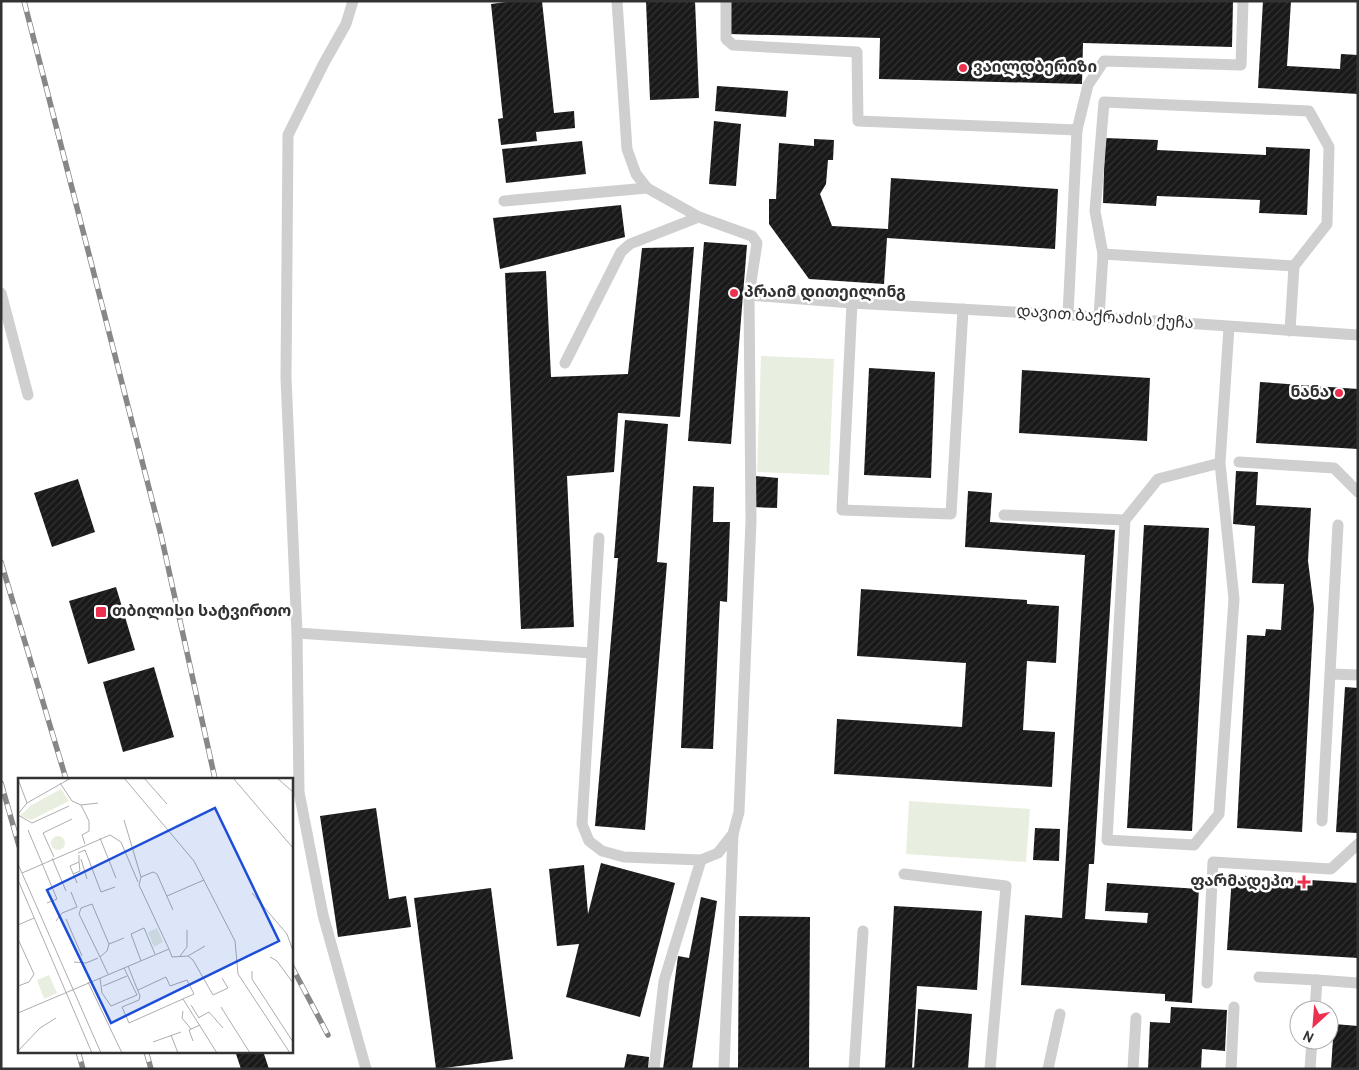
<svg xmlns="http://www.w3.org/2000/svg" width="1359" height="1070" font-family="Overpass,'Noto Sans Georgian',sans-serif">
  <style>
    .green { fill: #e9efe0 }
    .building { fill: url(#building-hatch) }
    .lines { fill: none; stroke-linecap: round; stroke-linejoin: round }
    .service { stroke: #cfcfcf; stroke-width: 11 }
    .rail-casing { stroke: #878787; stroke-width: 5.5 }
    .rail { stroke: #fff; stroke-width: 4; stroke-dasharray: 11; stroke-linecap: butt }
    .poi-dot { fill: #ec3150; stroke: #fff; stroke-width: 2 }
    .labels { text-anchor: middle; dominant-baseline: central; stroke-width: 5; stroke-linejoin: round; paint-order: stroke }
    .poi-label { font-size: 16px; font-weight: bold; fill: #323232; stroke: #fff; text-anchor: start }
    .street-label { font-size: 16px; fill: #323232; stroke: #fff }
    .inset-road { fill: none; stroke: #adadad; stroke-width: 1 }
    .view { fill: #1d4ed8; fill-opacity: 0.15; stroke: #1d4ed8; stroke-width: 2.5 }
    .inset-edge { fill: none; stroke: #323232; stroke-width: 2.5 }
  </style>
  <defs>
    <pattern id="building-hatch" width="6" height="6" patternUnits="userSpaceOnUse" patternTransform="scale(1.25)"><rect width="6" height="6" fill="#191919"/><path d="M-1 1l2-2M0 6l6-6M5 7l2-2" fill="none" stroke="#323232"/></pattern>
  </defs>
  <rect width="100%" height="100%" fill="#fff"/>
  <g class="green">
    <path d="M761 356 834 359 829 475 757 472Z"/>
    <path d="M909 801 1030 809 1026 862 906 854Z"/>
  </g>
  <g class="building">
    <path d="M513 1H542L554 113 574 111 575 128 536 132 537 141 501 145 498 119 503 118 491 4Z"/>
    <path d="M646 1H695L699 98 650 100Z"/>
    <path d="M730 1H1233L1232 47 1083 43 1082 84 879 79 880 38 730 34Z"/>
    <path d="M1263 1H1291L1287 66 1340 69 1341 54 1358 55V94L1258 88Z"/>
    <path d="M717 86 788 91 786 117 715 111Z"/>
    <path d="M714 121 741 124 736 186 709 184Z"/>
    <path d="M1105 138 1158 140 1157 150 1266 155V147L1310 149 1307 215 1259 213 1260 200 1157 196 1156 206 1103 203Z"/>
    <path d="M814 139 834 140 833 160H828L826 184 820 194 832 226 888 229 891 178 1058 189 1055 249 887 238 884 284 809 279 769 224V199H776L779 143 814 146Z"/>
    <path d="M582 141 586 174 506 183 502 149Z"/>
    <path d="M621 205 625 237 500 269 493 218Z"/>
    <path d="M704 242 747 245 731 444 688 441Z"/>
    <path d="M694 247 680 417 618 413 614 472 567 476 574 627 521 629 505 273 546 271 551 377 628 374 642 248Z"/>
    <path d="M869 368 935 372 931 478 864 475Z"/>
    <path d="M1022 370 1150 378 1147 441 1019 433Z"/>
    <path d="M1260 382 1358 389V449L1256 443Z"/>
    <path d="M625 420 668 424 657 562 667 563 645 830 595 826 618 558H614Z"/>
    <path d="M1236 471 1258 472 1256 505 1311 508 1308 561 1314 608 1302 832 1237 828 1247 635 1265 636 1266 629 1281 630 1284 584 1252 583 1255 526 1233 524Z"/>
    <path d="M755 476 778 478 777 508 753 507Z"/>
    <path d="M78 479 95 532 52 547 34 493Z"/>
    <path d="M693 486 714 487 713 522H730L727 602 720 601 713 749 681 748Z"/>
    <path d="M968 491 992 493 990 522 1115 530 1094 864H1089L1085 919 1147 923 1148 913 1105 911 1107 883 1199 889 1192 1003 1165 1001V994L1021 985 1025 915 1062 918 1085 555 965 547Z"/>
    <path d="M1144 525 1209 528 1192 831 1127 828Z"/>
    <path d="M116 587 135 650 88 664 69 601Z"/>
    <path d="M861 589 1027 600V604L1059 606 1056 663 1027 661 1023 730 1055 732 1052 787 834 774 837 719 962 727 966 663 857 656Z"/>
    <path d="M154 667 174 737 123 752 103 682Z"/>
    <path d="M1345 687 1358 688V833L1336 832Z"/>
    <path d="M376 808 389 899 406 896 411 927 338 937 320 816Z"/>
    <path d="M1035 828 1060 829 1059 861 1033 860Z"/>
    <path d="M601 863 675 883 640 1017 566 997 579 944 557 946 549 869 584 865 588 914Z"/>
    <path d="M1232 875 1358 883V958L1227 950Z"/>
    <path d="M491 888 513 1059 436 1069 414 898Z"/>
    <path d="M701 897 717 901 692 1069H663L678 956 689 958Z"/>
    <path d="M894 906 982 911 977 990 917 986 912 1069H885Z"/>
    <path d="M739 916 810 917 809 1069H738Z"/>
    <path d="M1171 1007 1227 1010 1225 1051 1202 1049 1201 1069H1148L1150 1022 1170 1023Z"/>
    <path d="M918 1009 972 1014 968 1069H914Z"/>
    <path d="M1334 1024 1358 1026V1069H1331Z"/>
    <path d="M235 1051H263L269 1069H241Z"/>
    <path d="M627 1054 649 1057 648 1069H624Z"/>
  </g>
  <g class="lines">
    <g class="service">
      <path d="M353 1 346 24 324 63 288 135 286 378 297 633 299 792 323 915 366 1069"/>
      <path d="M617 1 627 149 636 174 647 188 699 217 752 236 757 243 749 295 852 303 1068 315 1358 335"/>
      <path d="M726 1V39L733 45 857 52 858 121 1077 130"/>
      <path d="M504 201 647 188"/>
      <path d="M1103 254 1294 266"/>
      <path d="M1 293 28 395"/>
      <path d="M852 303 842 510 951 514 963 309"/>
      <path d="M1068 315 1077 130 1088 85 1104 61 1241 65 1243 1"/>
      <path d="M1099 317 1103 254 1095 211 1104 102 1309 111 1329 147 1327 224 1294 266 1290 331"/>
      <path d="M565 363 621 252 630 244 699 217"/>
      <path d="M1239 462 1334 468 1358 492"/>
      <path d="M1220 463 1234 599 1219 814 1194 845 1107 840 1125 520 1158 479 1220 463 1229 327"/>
      <path d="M1004 515 1125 520"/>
      <path d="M599 538 582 824 589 841 602 851 624 857 701 860 718 853 733 834 739 812 751 521 749 295"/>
      <path d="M297 633 592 653"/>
      <path d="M1331 674 1358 675"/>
      <path d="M1322 821 1338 525"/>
      <path d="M904 874 1006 886 990 1069"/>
      <path d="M1259 977 1317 980"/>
      <path d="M1207 983 1213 862 1331 869 1358 844"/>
      <path d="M1315 1010 1317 980 1358 983"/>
      <path d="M654 1069 664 981 701 860"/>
      <path d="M724 1069 733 834"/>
      <path d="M854 1069 863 931"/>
      <path d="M1048 1069 1060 1014"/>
      <path d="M1133 1069 1136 1018"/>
      <path d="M1231 1069 1234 1007"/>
      <path d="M1310 1069 1312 1040"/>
    </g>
    <defs>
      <g id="rail">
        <path d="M24 1 161 535 215 779"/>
        <path d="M1 562 66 779"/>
        <path d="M1 783 19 846"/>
        <path d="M291 965 328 1035"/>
        <path d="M78 1051 83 1069"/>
        <path d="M146 1051 151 1069"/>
      </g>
    </defs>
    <use href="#rail" class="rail-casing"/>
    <use href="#rail" class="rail"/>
  </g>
  <g class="poi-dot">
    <circle cx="963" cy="68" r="5"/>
    <circle cx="734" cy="293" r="5"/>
    <circle cx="1339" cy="393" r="5"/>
    <rect x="95" y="606" width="12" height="12" rx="2.5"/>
    <path d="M1301.5 874.5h5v5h5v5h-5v5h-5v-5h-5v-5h5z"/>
  </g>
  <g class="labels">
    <g class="poi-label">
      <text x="973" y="68">ვაილდბერიზი</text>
      <text x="744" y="293">პრაიმ დითეილინგ</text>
      <text x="1329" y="393" text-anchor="end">ნანა</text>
      <text x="112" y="612">თბილისი სატვირთო</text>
      <text x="1294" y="882" text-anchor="end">ფარმადეპო</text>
    </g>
    <g class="street-label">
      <text transform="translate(1105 318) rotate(4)">დავით ბაქრაძის ქუჩა</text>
    </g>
  </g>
  <g transform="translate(18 778)">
    <rect width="275" height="275" fill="#fff"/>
    <path d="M43 11 51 23 13 42 2 38 12 28ZM33 65a7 7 0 1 1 14 0a7 7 0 1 1-14 0ZM139 150 145 164 136 169 130 154ZM31 197 39 215 26 221 19 202Z" fill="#e9efe0"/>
    <path class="inset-road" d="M106 0 176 83 217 163 220 196 272 275M126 0 149 26M215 0 275 70M259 0 275 14M0 1 9 25M42 5 54 23 63 27 71 43V53L64 57 67 66M63 27 80 25M0 36 9 25 53 0M0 37 14 45 51 28M106 42 123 99M10 52 39 121 29 125M82 60 98 100M60 75 67 72 83 114 97 109M36 79 25 55 54 41M34 80 48 113M63 81 69 101M0 86 83 275M4 95 92 57 103 64 120 104M55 96 62 93 61 84M0 102 74 275M59 105 52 88 61 84V77M234 115 269 156 275 173M149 118 186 102M48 141 64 178M38 143 44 135 59 129 53 114M0 147 16 140M0 161 16 196 11 204 0 208M91 166 106 160M151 171 121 107 123 99 135 94 139 96 155 132M162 178 169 169V152M170 178 187 168M82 179 61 136 63 130 74 126 91 166 89 173 82 179 90 196M252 179 259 183 275 205M123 183 113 156 126 150 137 176M56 184 68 185 80 180M110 188 122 218 121 222 104 229 111 245 176 216 169 202 152 208 148 199 120 212M234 193V201L275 264M82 200 84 215 93 228 119 217 106 190M70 204 104 275M85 208 109 198M165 221 199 275M173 227 181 240M203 229 232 275M165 233 164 240 173 251M0 235 151 171 154 179 170 178 175 182 195 217 210 210 204 200M180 240 191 234 205 250M153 257 160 275M175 263 171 252 182 247M135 264 163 254M0 273 22 250 38 240"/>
    <path class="view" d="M197 30 261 163 93 245 29 112Z"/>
    <rect width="275" height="275" class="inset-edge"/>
  </g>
  <rect width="1359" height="1070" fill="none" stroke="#323232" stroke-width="5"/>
  <g transform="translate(1314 1025) rotate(206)"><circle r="24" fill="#ffffff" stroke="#adadad"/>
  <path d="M0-4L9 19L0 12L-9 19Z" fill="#ec3150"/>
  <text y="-8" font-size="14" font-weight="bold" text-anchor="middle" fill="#323232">N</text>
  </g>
</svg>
